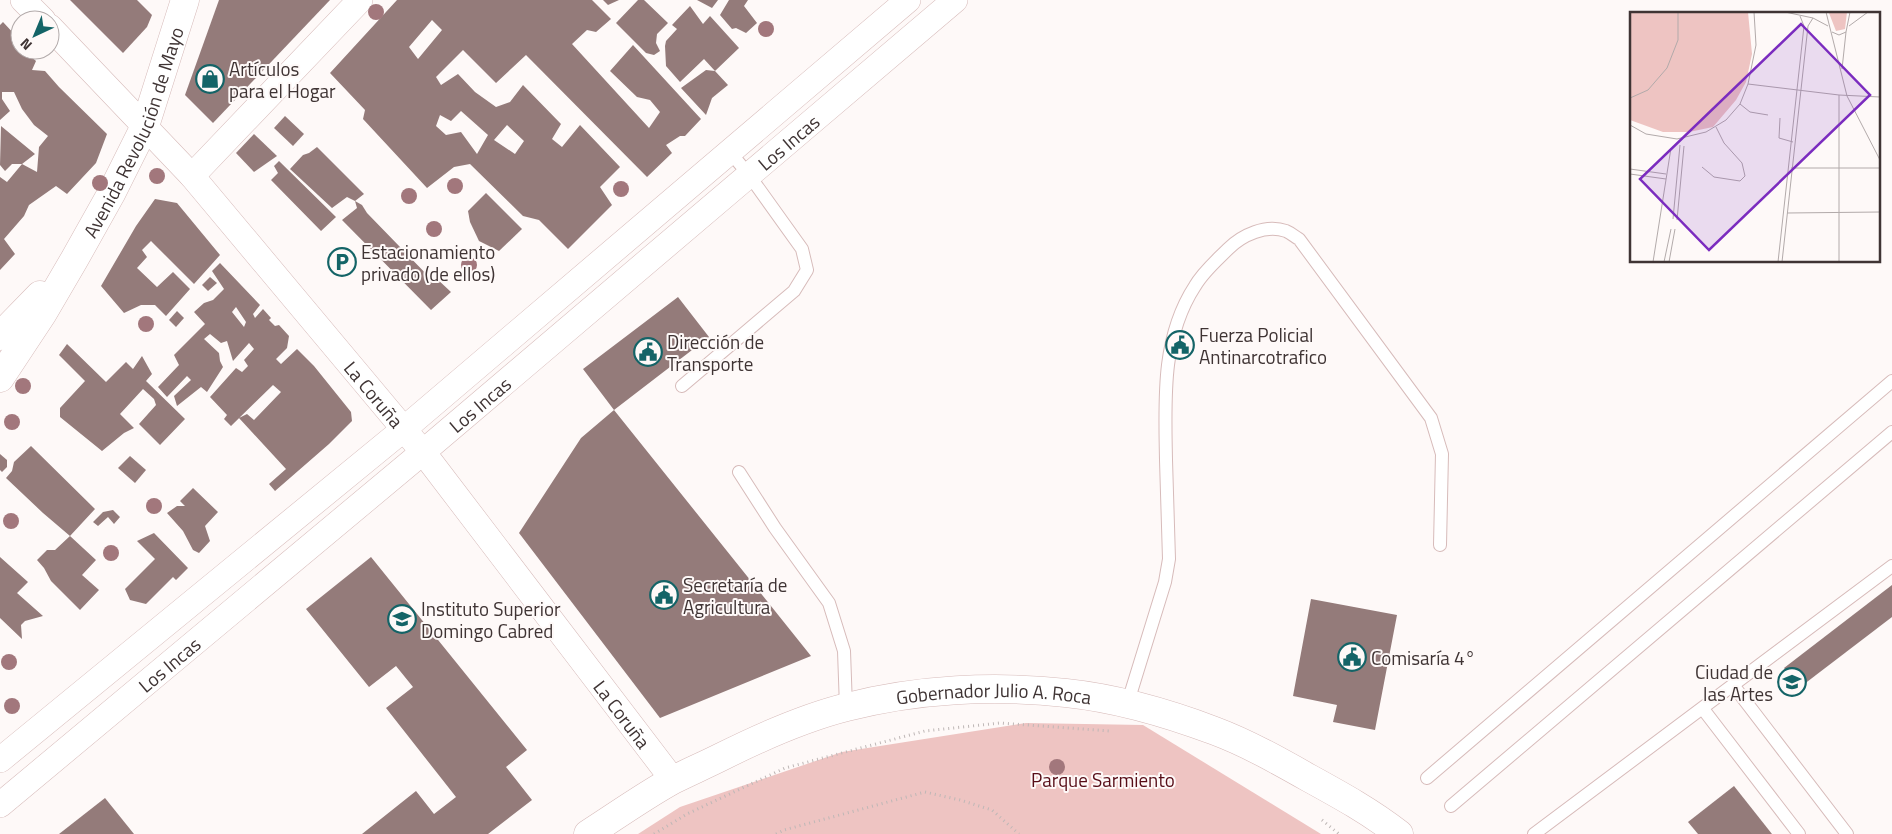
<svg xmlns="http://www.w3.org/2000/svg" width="1892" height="834" font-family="'Titillium Web',sans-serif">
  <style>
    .green { fill: #eec4c2 }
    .building { fill: #947b7a; fill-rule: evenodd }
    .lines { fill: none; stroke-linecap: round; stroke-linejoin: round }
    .service-casing { stroke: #d7bbba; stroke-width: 14 }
    .minor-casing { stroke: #d7bbba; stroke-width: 26 }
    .secondary-casing { stroke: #d7bbba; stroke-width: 29 }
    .path { stroke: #beb7b6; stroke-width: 3; stroke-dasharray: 1 4; stroke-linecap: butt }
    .service { stroke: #fff; stroke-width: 12 }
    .minor { stroke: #fff; stroke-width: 25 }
    .secondary { stroke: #fff; stroke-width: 28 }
    .tree { fill: #a2777c }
    .labels { text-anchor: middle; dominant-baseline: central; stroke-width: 4; stroke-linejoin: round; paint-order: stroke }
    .poi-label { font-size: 19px; fill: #3f3434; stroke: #fef9f8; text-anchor: start }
    .street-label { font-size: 19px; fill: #3f3434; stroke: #fef9f8 }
    .park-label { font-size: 19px; fill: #570d17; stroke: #fef9f8 }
    .inset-road { fill: none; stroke: #b2aaaa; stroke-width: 1 }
    .view { fill: #7b2cbf; fill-opacity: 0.15; stroke: #7b2cbf; stroke-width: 2.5 }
    .inset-edge { fill: none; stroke: #3f3434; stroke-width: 2.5 }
  </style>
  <rect width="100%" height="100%" fill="#fef9f8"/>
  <path class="green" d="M1026 723 1143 725 1321 834H638L680 807 842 752Z"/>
  <g class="building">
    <path d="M70 0H137L152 15 147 27 123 53Z"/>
    <path d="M219 0H330L213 123 185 95Z"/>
    <path d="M397 0H592L611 19 596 32 587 30 572 44 649 128 660 112 650 100 637 97 610 71 633 45 701 119 685 136H680L666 145 672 153 647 177 526 55 496 83 463 50 436 77 441 85 458 74 475 92 496 107 510 102 523 85 561 124 552 139 562 147 580 125 620 167 600 187 612 205 568 249 539 220 523 216 470 164 454 167 427 188 363 119 365 110 330 73ZM432 20 442 30 418 59 409 47ZM461 111 488 135 477 154 461 132 446 135 436 126 440 115 451 121ZM507 125 524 141 515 154 494 140Z"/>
    <path d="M603 0H619L608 5Z"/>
    <path d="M638 0H644L668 23 657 34 656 43 660 51 654 55 646 53 616 23Z"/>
    <path d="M697 0H718L712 8Z"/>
    <path d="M729 0H748L744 6 757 23 746 33 736 28 732 29 720 15Z"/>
    <path d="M690 6 703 24 710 16 739 48 715 71 728 85 712 98 706 115 681 88 706 70 715 71 704 59 680 82 666 66 665 46 666 41 677 29 672 25Z"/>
    <path d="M3 22 16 36 20 32V50H29L27 53 36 61 32 70 45 71 59 87 107 134 96 163 67 194 56 186 29 205 24 216 4 239 15 254 0 270V177L7 182 22 164 37 172 39 147 48 136 34 125 22 109 14 92H2V99L10 111 0 120V25Z"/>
    <path d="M285 116 304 134 293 146 274 128Z"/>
    <path d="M1 126 35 154 22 164H12L5 171 0 165Z"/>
    <path d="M254 134 277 156 254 172 236 153Z"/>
    <path d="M317 147 364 194 355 201 347 197 332 208 290 169 303 155 309 153Z"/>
    <path d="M279 161 336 217 321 231 271 180 278 173 274 166Z"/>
    <path d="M486 193 522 229 499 251 479 241 470 222 468 211Z"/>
    <path d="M155 199 177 203 220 255 194 284 151 241 142 250 147 257 137 268 157 287 173 272 190 289 166 316 155 305H141L124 313 101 286 136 226Z"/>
    <path d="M355 201 362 205 367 213 433 281 436 278 451 292 431 310 342 220 357 208Z"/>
    <path d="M220 263 260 305 253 314 255 318 263 309 271 318 269 320 275 326 279 325 289 336 287 348 276 359 281 364 297 349 314 366 351 412 352 421 329 444 275 491 269 484 286 469 239 418 247 414 254 420 281 392 273 385 231 426 224 419 227 415 210 397 236 368 242 372 248 366 244 360 254 349 249 343 233 361 227 341 221 343 210 334 204 339 219 353 220 361 223 367 207 392 201 387 177 406 174 396 191 380 187 376 167 397 158 387 179 365 174 355 205 324 194 312 204 303 213 300 224 289 212 271ZM236 307 246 322 244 327 232 312Z"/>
    <path d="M210 277 217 283 208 291 202 285Z"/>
    <path d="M678 297 709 337 614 410 811 656 660 718 519 533 581 438 614 410 583 369Z"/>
    <path d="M177 311 184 318 176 327 169 320Z"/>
    <path d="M67 344 106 382 126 362 133 369 142 356 152 374 146 381 185 419 160 445 139 424 156 405 154 399 143 389 120 414 134 428 124 433 102 451 60 417V408L85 381 59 355Z"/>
    <path d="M31 446 95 509 70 536 43 513 6 478 12 471 14 462Z"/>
    <path d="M0 454 7 460V467L2 472 0 470Z"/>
    <path d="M130 456 146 470 135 483 118 468Z"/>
    <path d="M193 488 218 512 205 526 210 541 199 553 193 550 183 531 167 513 177 506H185L180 501Z"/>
    <path d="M113 510 120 517 114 524 108 517 98 526 93 522 103 512Z"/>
    <path d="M154 533 188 568 176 580 173 577 146 604 130 600 125 589 155 559 137 541Z"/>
    <path d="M70 536 96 560 82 575 99 590 80 610 51 581 44 568 37 560 47 550H55Z"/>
    <path d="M0 557 28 582 17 593 43 616 25 621 21 625 22 639 0 618Z"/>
    <path d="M371 557 527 750 506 767 532 800 488 834H362L416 791 434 814 456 797 386 708 413 687 396 666 369 687 306 609Z"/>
    <path d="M1892 585V617L1799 688 1784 668Z"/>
    <path d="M1311 599 1397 615 1375 730 1333 722 1337 705 1293 696Z"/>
    <path d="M1734 786 1772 834H1698L1688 822Z"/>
    <path d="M105 798 134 834H59Z"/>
  </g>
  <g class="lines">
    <defs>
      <g id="service">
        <path d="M682 386 794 291 807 270 802 249 749 175 730 152"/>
        <path d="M739 472 775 528 829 603 844 651 846 707"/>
        <path d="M1733 685 1847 834"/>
        <path d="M1127 705 1165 582 1169 559C1168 526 1167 493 1166 460 1165 401 1161 338 1195 286 1203 272 1216 261 1228 249 1242 235 1266 224 1286 231 1291 233 1295 237 1299 239L1431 418 1442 454 1440 545"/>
        <path d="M1703 709 1799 834"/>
        <path d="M1427 778 1892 381"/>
        <path d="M1451 806 1892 432"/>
        <path d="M1534 834 1892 566"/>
      </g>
      <g id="minor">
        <path d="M23 0 43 20"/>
        <path id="s1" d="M50 27 192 176 423 452 673 780"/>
        <path d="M192 176 360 0"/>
        <path d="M0 760 404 429 908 0"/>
        <path id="s2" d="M0 805 423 452 955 0"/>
      </g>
      <g id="secondary">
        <path d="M0 336 40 295"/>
        <path id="s3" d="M0 378 43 313 74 260 111 194 145 126 185 0"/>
        <path id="s4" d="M588 834C616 816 644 796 673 780 689 772 705 765 721 757 761 737 803 718 847 707 917 689 994 685 1066 693 1114 698 1170 714 1215 731 1247 743 1279 761 1309 778 1340 795 1371 812 1399 834"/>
      </g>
    </defs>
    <use href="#service" class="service-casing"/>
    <use href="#minor" class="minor-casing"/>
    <use href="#secondary" class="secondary-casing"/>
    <g class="path">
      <path d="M1322 820 1339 834"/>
      <path d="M654 834 687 814 785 768 925 731 1000 723 1110 731"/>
      <path d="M776 834 784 830 925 792 960 800 992 810 1019 834"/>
    </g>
    <use href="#service" class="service"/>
    <use href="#minor" class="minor"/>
    <use href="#secondary" class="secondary"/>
  </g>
  <g class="tree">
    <circle cx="376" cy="12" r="8"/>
    <circle cx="766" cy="29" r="8"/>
    <circle cx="157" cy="176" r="8"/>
    <circle cx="100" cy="183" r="8"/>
    <circle cx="455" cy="186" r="8"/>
    <circle cx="621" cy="189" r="8"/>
    <circle cx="409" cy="196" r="8"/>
    <circle cx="434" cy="229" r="8"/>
    <circle cx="469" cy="265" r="8"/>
    <circle cx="146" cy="324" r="8"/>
    <circle cx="23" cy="386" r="8"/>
    <circle cx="12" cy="422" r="8"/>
    <circle cx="154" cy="506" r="8"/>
    <circle cx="11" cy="521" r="8"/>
    <circle cx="111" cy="553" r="8"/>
    <circle cx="9" cy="662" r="8"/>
    <circle cx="12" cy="706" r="8"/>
    <circle cx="1057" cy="767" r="8"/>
  </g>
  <defs>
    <symbol id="shop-ring" viewBox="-11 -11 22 22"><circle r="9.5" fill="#fef9f8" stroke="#146467" stroke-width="1.5"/><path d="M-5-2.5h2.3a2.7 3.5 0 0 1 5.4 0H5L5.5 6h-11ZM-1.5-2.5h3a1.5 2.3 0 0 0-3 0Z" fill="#146467"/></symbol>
    <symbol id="parking-ring" viewBox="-11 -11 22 22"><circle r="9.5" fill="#fef9f8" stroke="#146467" stroke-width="1.5"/><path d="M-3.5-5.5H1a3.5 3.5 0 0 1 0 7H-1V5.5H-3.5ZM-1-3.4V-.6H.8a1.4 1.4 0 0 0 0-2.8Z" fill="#146467"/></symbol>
    <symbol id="civic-ring" viewBox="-11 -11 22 22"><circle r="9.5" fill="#fef9f8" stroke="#146467" stroke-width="1.5"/><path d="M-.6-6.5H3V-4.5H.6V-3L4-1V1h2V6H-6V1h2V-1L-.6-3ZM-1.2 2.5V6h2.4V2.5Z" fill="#146467"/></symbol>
    <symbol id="school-ring" viewBox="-11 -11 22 22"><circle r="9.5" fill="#fef9f8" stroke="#146467" stroke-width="1.5"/><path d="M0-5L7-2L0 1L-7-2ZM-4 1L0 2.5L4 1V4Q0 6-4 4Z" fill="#146467"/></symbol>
    <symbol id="university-ring" viewBox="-11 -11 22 22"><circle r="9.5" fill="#fef9f8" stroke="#146467" stroke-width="1.5"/><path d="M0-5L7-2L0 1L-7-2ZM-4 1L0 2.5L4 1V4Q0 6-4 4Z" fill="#146467"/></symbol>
  </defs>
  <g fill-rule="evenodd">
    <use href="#shop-ring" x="194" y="63" width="32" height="32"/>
    <use href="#parking-ring" x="326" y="246" width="32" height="32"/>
    <use href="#civic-ring" x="1164" y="329" width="32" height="32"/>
    <use href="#civic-ring" x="632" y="336" width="32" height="32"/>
    <use href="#civic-ring" x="648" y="579" width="32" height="32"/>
    <use href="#school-ring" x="386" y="603" width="32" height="32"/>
    <use href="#civic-ring" x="1336" y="641" width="32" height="32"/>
    <use href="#university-ring" x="1776" y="666" width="32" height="32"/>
  </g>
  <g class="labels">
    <g class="poi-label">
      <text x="229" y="68">Artículos<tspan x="229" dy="22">para el Hogar</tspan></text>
      <text x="361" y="251">Estacionamiento<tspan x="361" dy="22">privado (de ellos)</tspan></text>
      <text x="1199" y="334">Fuerza Policial<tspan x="1199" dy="22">Antinarcotrafico</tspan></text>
      <text x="667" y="341">Dirección de<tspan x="667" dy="22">Transporte</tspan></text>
      <text x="683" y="584">Secretaría de<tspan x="683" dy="22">Agricultura</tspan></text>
      <text x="421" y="608">Instituto Superior<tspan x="421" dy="22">Domingo Cabred</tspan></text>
      <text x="1371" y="657">Comisaría 4°</text>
      <text x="1773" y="671" text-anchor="end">Ciudad de<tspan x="1773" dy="22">las Artes</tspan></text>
    </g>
    <g class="street-label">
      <text stroke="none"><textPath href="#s3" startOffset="281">Avenida Revolución de Mayo</textPath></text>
      <text stroke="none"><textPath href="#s2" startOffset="1030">Los Incas</textPath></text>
      <text stroke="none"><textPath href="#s1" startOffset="490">La Coruña</textPath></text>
      <text stroke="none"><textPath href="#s2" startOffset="625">Los Incas</textPath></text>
      <text stroke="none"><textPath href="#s2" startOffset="220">Los Incas</textPath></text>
      <text stroke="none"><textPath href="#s4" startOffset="438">Gobernador Julio A. Roca</textPath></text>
      <text stroke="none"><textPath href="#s1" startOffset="895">La Coruña</textPath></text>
    </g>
    <g class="park-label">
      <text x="1103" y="779">Parque Sarmiento</text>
    </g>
  </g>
  <g transform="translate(1630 12)">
    <rect width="250" height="250" fill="#fef9f8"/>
    <path d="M118 0 122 42 116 70 106 88 83 115 59 120H33L0 108V1ZM217 0 215 17 206 19 199 1Z" fill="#eec4c2"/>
    <path class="inset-road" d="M155 0 183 6 198 14M196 0 217 84 250 148M219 14 238 0M202 20 209 23 216 20 220 0M212 57 216 20M118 72 209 83 250 85M0 86 18 78 37 56 48 28V0M110 92 120 100 138 103M150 106 149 126 163 130M0 113 16 122 47 127 76 120 96 108 110 92 118 72 126 33 124 0M72 155 84 165 110 169 115 164 112 151 94 131 86 115M161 156H250M0 157 36 162M0 162 36 167M157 201 250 200M43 207 50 133M47 208 54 134M23 250 41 136M34 250 41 217M39 250 45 217M148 250 174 14 170 4M152 250 178 14 183 6M209 250V83"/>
    <path class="view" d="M171 12 240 83 79 238 10 167Z"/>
    <rect width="250" height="250" class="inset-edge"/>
  </g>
  <g transform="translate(35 35) rotate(224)"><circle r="24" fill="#fef9f8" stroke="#b2aaaa"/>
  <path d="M0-4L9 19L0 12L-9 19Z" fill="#146467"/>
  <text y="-8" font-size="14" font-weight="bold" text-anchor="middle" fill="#3f3434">N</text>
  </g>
</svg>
